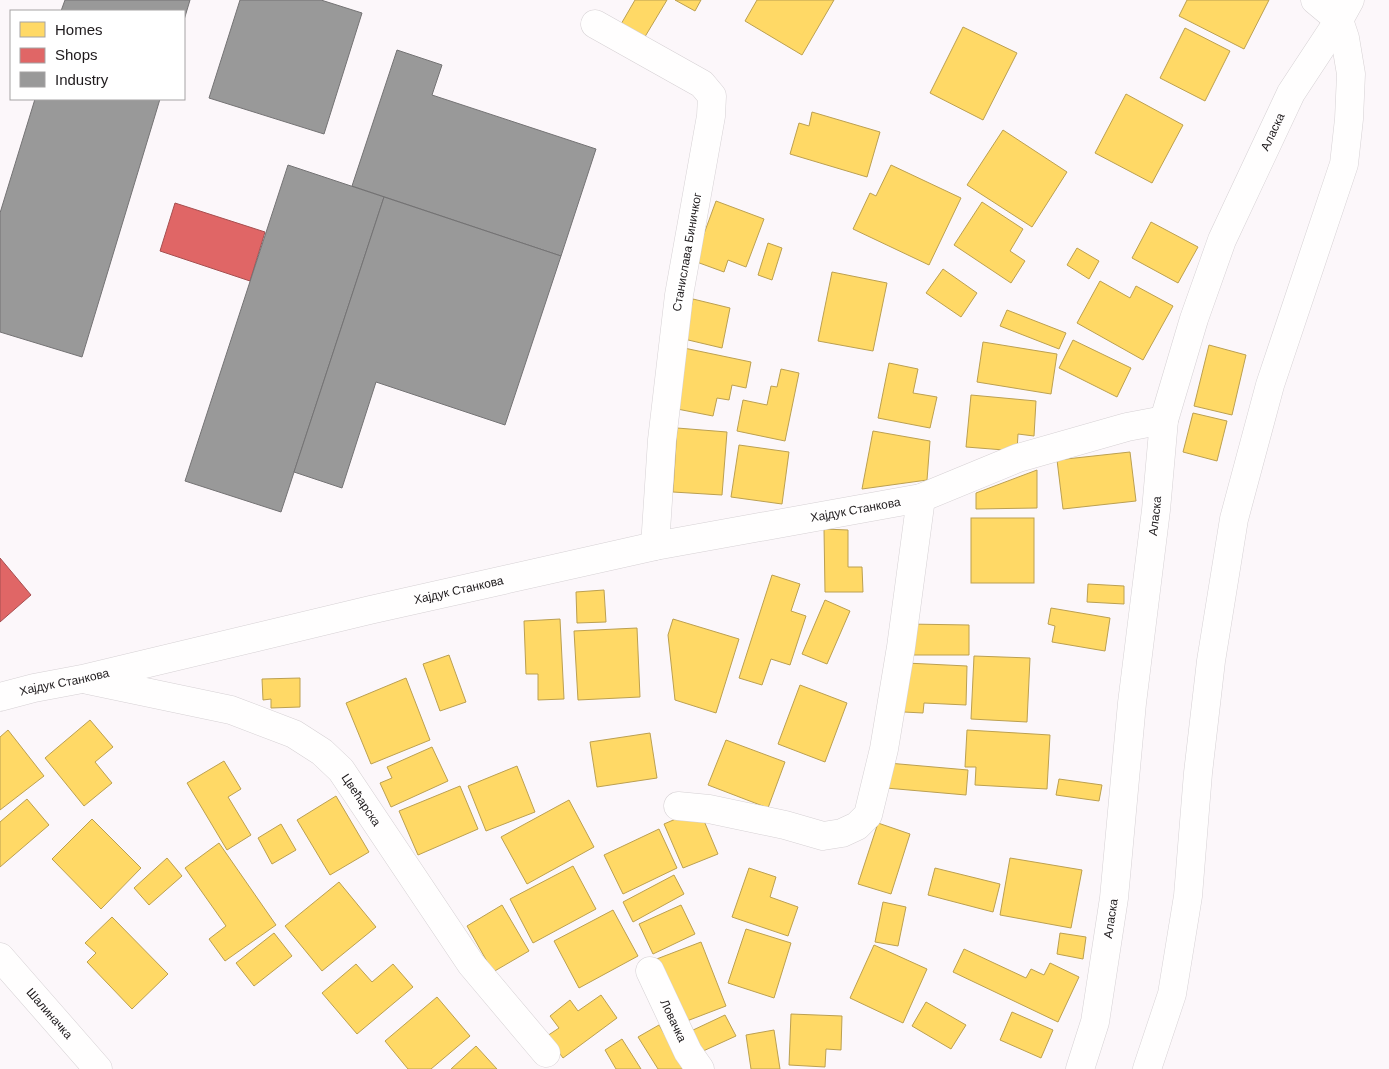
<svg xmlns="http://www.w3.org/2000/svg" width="1389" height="1069" font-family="Arial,sans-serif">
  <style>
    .homes { fill: #ffd966; stroke: #bca050 }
    .shops { fill: #e06666; stroke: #a64f50 }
    .industry { fill: #999; stroke: #747374 }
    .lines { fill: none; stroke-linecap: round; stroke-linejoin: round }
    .street-casing { stroke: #d6d1d4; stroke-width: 29 }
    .secondary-casing { stroke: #d6d1d4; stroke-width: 29 }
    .street { stroke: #fffefe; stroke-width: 28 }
    .secondary { stroke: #fffefe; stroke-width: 28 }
    .labels { text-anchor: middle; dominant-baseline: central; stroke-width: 5; stroke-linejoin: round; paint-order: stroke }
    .street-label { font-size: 12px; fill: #1e1a1c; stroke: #fff }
  </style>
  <rect width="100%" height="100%" fill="#fcf7fa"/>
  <g class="homes">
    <path d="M635 0H667L640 45 617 31Z"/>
    <path d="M675 0H701L695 11Z"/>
    <path d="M757 0H834L802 55 745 21Z"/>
    <path d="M1187 0H1269L1244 49 1179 16Z"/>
    <path d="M963 27 1017 53 983 120 930 93Z"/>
    <path d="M1185 28 1230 51 1205 101 1160 78Z"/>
    <path d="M1126 94 1183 125 1152 183 1095 153Z"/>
    <path d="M812 112 880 132 867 177 790 154 799 123 809 126Z"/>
    <path d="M1003 130 1067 172 1032 227 967 185Z"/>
    <path d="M891 165 961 198 929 265 853 229 870 193 876 196Z"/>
    <path d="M716 201 764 219 746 267 728 260 724 272 694 261Z"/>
    <path d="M982 202 1023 229 1010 251 1025 261 1011 283 954 245Z"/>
    <path d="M1151 222 1198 247 1178 283 1132 258Z"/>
    <path d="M768 243 782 248 772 280 758 275Z"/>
    <path d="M1077 248 1099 261 1089 279 1067 265Z"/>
    <path d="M943 269 977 293 961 317 926 293Z"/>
    <path d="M832 272 887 283 873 351 818 341Z"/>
    <path d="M1100 281 1130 298 1136 286 1173 306 1143 360 1077 323Z"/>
    <path d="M693 299 730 308 722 348 684 339Z"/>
    <path d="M1007 310 1066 333 1059 349 1000 326Z"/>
    <path d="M1073 340 1131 368 1117 397 1059 368Z"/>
    <path d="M983 342 1057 354 1051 394 977 382Z"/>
    <path d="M1209 345 1246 355 1232 415 1194 406Z"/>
    <path d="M684 348 751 362 746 388 732 385 729 400 717 398 713 416 672 408Z"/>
    <path d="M889 363 918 369 913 393 937 397 930 428 878 418Z"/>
    <path d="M781 369 799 373 785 441 737 431 743 400 767 405 771 386 777 387Z"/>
    <path d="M971 395 1036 401 1034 436 1018 434 1017 451 966 447Z"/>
    <path d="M1193 413 1227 421 1217 461 1183 452Z"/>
    <path d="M677 428 727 432 722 495 673 492Z"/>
    <path d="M873 431 930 441 927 480 862 489Z"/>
    <path d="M739 445 789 452 782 504 731 497Z"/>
    <path d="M1130 452 1136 501 1063 509 1057 460Z"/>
    <path d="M1037 470V508L976 509V493Z"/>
    <rect x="971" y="518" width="63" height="65"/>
    <path d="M824 529 848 530V567H862L863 592H825Z"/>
    <path d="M772 575 800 584 791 611 806 616 790 665 771 659 762 685 739 678Z"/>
    <path d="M1088 584 1124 586V604L1087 602Z"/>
    <path d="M604 590 606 622 577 623 576 592Z"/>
    <path d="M825 600 850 611 827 664 802 654Z"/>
    <path d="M1051 608 1110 618 1105 651 1052 642 1055 626 1048 624Z"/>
    <path d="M560 619 564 699 538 700V674H526L524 621Z"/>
    <path d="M673 619 739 639 716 713 675 700 668 635Z"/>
    <path d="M907 624 969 625V655H907Z"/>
    <path d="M637 628 640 697 578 700 574 631Z"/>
    <path d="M449 655 466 702 440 711 423 664Z"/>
    <path d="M974 656 1030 658 1027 722 971 719Z"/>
    <path d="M906 663 967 666 966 705 924 703 923 713 904 712Z"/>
    <path d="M300 678V707L271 708V699L263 700 262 679Z"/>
    <path d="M406 678 430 740 371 764 346 703Z"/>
    <path d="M800 685 847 703 825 762 778 744Z"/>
    <path d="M90 720 113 747 95 762 112 783 84 806 45 758Z"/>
    <path d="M8 730 44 776 0 810V737Z"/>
    <path d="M967 730 1050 735 1047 789 975 785 976 767H965Z"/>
    <path d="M650 733 657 778 597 787 590 742Z"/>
    <path d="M726 740 785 762 768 808 708 785Z"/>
    <path d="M432 747 448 781 391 807 380 783 392 778 387 767Z"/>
    <path d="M224 761 241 789 228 797 251 835 227 850 187 783Z"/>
    <path d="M888 763 968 770 966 795 886 788Z"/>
    <path d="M517 766 535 812 486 831 468 786Z"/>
    <path d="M1059 779 1102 785 1099 801 1056 795Z"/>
    <path d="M460 786 478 829 418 855 399 811Z"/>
    <path d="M336 796 369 852 330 875 297 820Z"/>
    <path d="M27 799 49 825 0 867V822Z"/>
    <path d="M569 800 594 847 527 884 501 837Z"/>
    <path d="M699 809 718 854 683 868 664 824Z"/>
    <path d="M92 819 141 868 101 909 52 859Z"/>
    <path d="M878 823 910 834 891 894 858 884Z"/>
    <path d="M281 824 296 850 272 864 258 838Z"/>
    <path d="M659 829 677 868 623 894 604 855Z"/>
    <path d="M219 843 276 925 225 961 209 939 226 926 185 868Z"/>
    <path d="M167 858 182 876 149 905 134 888Z"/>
    <path d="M1010 858 1082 870 1071 928 1000 915Z"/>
    <path d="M573 866 596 909 533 943 510 899Z"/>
    <path d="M749 868 776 877 770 897 798 907 788 936 732 917Z"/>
    <path d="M935 868 1000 884 993 912 928 895Z"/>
    <path d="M674 875 684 894 633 922 623 902Z"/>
    <path d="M339 882 376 927 322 971 285 926Z"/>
    <path d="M883 902 906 907 898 946 875 942Z"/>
    <path d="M502 905 529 951 493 972 467 926Z"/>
    <path d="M681 905 695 934 653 954 639 924Z"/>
    <path d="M613 910 638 956 579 988 554 941Z"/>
    <path d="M112 917 168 974 132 1009 87 962 96 953 85 943Z"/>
    <path d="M746 929 791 943 774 998 728 983Z"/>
    <path d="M274 933 292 956 254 986 236 963Z"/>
    <path d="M1060 933 1086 937 1083 959 1057 954Z"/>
    <path d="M701 942 726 1006 679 1024 654 960Z"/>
    <path d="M874 945 927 969 903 1023 850 998Z"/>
    <path d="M964 949 1026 978 1031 969 1044 975 1050 963 1079 977 1058 1022 953 972Z"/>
    <path d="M356 964 372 982 393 964 413 987 357 1034 322 993Z"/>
    <path d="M601 995 617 1018 563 1058 547 1036 559 1028 550 1016 570 1000 578 1011Z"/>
    <path d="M437 997 470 1036 431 1069H408L385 1041Z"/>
    <path d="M926 1002 966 1025 951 1049 912 1026Z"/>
    <path d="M1012 1012 1053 1030 1041 1058 1000 1040Z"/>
    <path d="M791 1014 842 1016 841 1050 826 1049 825 1067 789 1065Z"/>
    <path d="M725 1015 736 1036 701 1052 691 1031Z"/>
    <path d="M659 1025 685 1069H658L638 1037Z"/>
    <path d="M774 1030 780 1069H751L746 1035Z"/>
    <path d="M622 1039 641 1069H616L605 1050Z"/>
    <path d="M476 1046 497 1069H451Z"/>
  </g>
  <g class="shops">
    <path d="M175 203 265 232 250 281 160 251Z"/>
    <path d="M0 558 31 595 0 622Z"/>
  </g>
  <g class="industry">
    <path d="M65 0H190L184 20V11H61Z"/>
    <path d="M240 0H321L362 13 324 134 209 98Z"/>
    <path d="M397 50 442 65 432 95 596 149 561 256 352 186Z"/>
    <path d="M35 99H160L82 357 0 332V213Z"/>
    <path d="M288 165 384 197 281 512 185 481Z"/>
    <path d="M384 197 561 256 505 425 376 382 342 488 294 472Z"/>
  </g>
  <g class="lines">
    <defs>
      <g id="street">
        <path d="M595 24 702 84 712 96 711 116 679 295 662 440 655 546"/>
        <path id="s1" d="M88 680 231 710 294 734 322 752 341 770 471 964 546 1053"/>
        <path id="s2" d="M0 697 34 688 82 679 370 610 655 546 921 498 1018 458 1127 427 1164 420"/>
        <path d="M678 806 709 809 785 825 823 836 842 833 857 826 868 815 884 749 901 647 921 498"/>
        <path id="s3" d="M650 971 688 1052 700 1069"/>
        <path id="s4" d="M1080 1069 1095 1022 1114 898 1132 703 1156 510 1164 420 1194 319 1222 240 1291 93 1339 20 1350 0"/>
        <path d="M1147 1069 1172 994 1188 896 1198 773 1211 661 1234 519 1270 385 1344 164 1349 119 1351 74 1345 38 1339 20 1315 0"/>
      </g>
      <g id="secondary">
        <path id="s5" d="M0 957 98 1069"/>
      </g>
    </defs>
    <use href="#street" class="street-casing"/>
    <use href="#secondary" class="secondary-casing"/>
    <use href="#street" class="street"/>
    <use href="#secondary" class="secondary"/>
  </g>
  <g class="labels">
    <g class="street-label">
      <text stroke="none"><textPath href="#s4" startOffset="964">Аласка</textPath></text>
      <text transform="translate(687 252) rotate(-80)">Станислава Биничког</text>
      <text stroke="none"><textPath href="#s2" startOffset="876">Хајдук Станкова</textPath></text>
      <text stroke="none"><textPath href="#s4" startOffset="559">Аласка</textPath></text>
      <text stroke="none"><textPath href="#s2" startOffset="471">Хајдук Станкова</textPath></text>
      <text stroke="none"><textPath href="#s2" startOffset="66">Хајдук Станкова</textPath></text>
      <text stroke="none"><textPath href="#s1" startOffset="309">Цвећарска</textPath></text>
      <text stroke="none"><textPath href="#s4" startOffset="154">Аласка</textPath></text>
      <text stroke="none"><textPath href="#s5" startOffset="75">Шалиначка</textPath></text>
      <text stroke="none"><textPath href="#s3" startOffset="55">Ловачка</textPath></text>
    </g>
  </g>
  <rect x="10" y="10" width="175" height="90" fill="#ffffff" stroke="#a5a3a4"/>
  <rect x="20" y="22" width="25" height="15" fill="#ffd966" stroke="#a5a3a4"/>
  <text x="55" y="35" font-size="15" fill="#1e1a1c">Homes</text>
  <rect x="20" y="48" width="25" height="15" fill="#e06666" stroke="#a5a3a4"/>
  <text x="55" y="60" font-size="15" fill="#1e1a1c">Shops</text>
  <rect x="20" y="72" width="25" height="15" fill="#999999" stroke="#a5a3a4"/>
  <text x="55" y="85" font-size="15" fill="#1e1a1c">Industry</text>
</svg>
